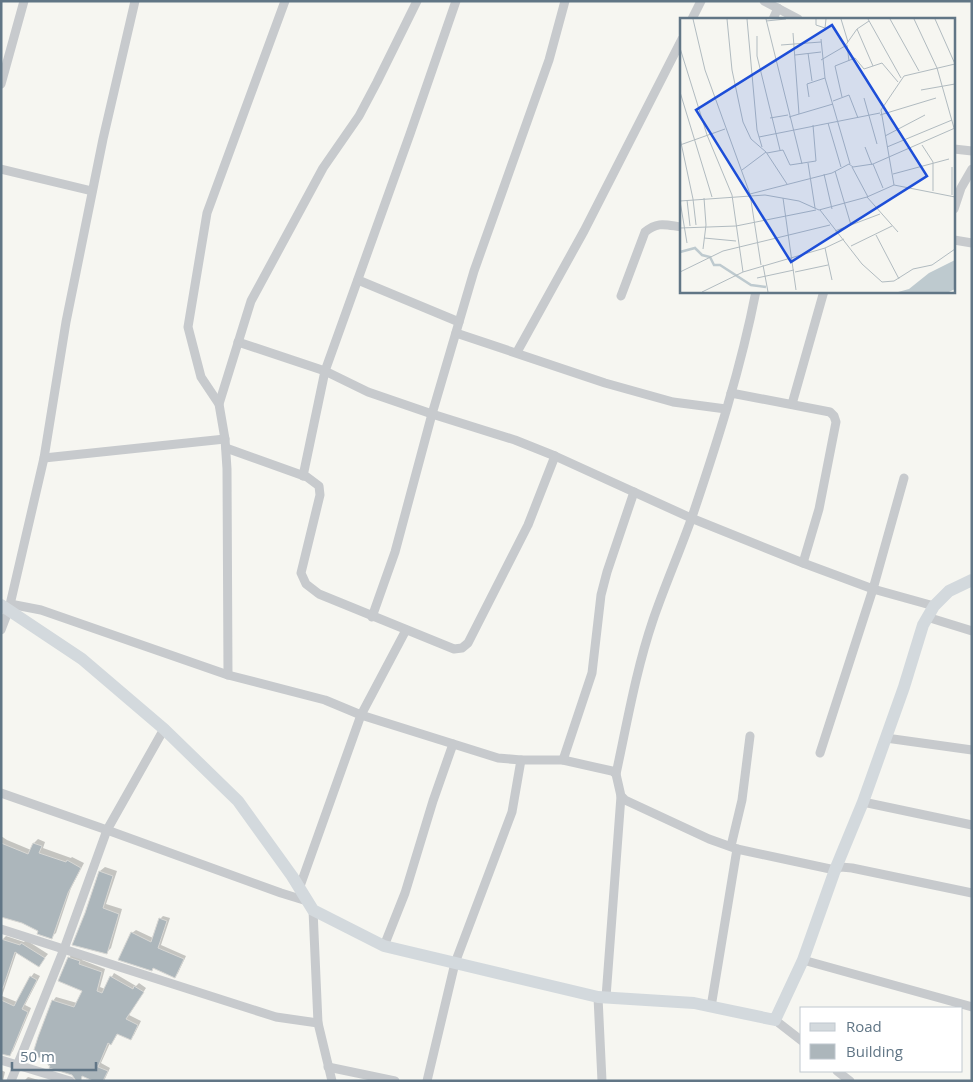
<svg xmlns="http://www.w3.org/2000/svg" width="973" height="1082" font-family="'Open Sans',sans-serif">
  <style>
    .shadow { fill: #0003 }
    .building { fill: #acb6bb; stroke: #d7d7d4 }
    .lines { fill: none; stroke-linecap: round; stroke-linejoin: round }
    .street { stroke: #c7cacd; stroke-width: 9 }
    .secondary { stroke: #d3d9dd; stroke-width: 12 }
    .inset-river { fill: none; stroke: #becacf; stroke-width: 2.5 }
    .inset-road { fill: none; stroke: #b1bbc0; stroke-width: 1 }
    .view { fill: #1d4ed8; fill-opacity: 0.15; stroke: #1d4ed8; stroke-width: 2.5 }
    .inset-edge { fill: none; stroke: #617686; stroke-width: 2.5 }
  </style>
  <rect width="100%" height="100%" fill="#f6f6f1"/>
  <g class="shadow">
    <path d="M1 836 7 840 31 850 34 843 38 839 45 842 43 848 71 858 72 857 84 863 71 888 56 933 51 937 1 855Z"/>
    <path d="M105 867 117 871 106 904 122 909 111 948 106 953 100 871Z"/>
    <path d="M163 916 170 918 161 945 186 956 178 973 175 977 154 967 152 969 132 933 136 930 153 938 160 919Z"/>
    <path d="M6 936 24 942 26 940 48 954 39 965 17 951 2 996 17 1002 31 977 34 973 40 976 25 1005 31 1008 13 1051 9 1055 1 1052 2 940Z"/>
    <path d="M72 954 83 958 82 960 105 969 100 987 105 989 114 973 136 986 139 983 146 988 129 1015 141 1021 134 1035 130 1039 118 1033 114 1040 110 1043 101 1063 110 1068 104 1081H96L53 1001 56 997 77 1003 83 990 69 958Z"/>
    <path d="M1 1070 5 1072 3 1081H1Z"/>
    <path d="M28 1077 42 1081H24Z"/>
  </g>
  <g class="building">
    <path d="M1 843 28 854 33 843 42 846 39 853 66 862 67 860 81 868 68 893 52 939 37 934 38 931 22 923 1 917Z"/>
    <path d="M99 871 113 876 103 908 119 914 107 954 72 945 85 913Z"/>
    <path d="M159 918 167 921 158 948 184 959 175 978 153 968 152 971 118 960 131 932 151 942Z"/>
    <path d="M1 939 20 945 21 943 45 958 39 967 15 952 3 988H1Z"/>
    <path d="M68 957 80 961 79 964 102 972 97 991 102 993 110 976 133 989 134 986 144 992 126 1019 138 1025 131 1040 117 1034 111 1045 108 1043 98 1067 108 1071 103 1081H93L82 1076 81 1081H76L72 1075 49 1068 50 1066 48 1065 49 1060 32 1056 38 1037 52 1000 74 1007 82 991 58 981Z"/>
    <path d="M30 976 37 980 22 1009 28 1012 10 1056 1 1054V1000L14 1006Z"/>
  </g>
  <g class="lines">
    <g class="street">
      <path d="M764 1 798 19"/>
      <path d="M692 19 701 1"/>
      <path d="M773 19 778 8"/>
      <path d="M1 84 24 1"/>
      <path d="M954 149 972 151"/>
      <path d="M1 169 92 191"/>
      <path d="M954 209 961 188 972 169"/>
      <path d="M954 240 972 243"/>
      <path d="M358 280 459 322"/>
      <path d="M621 296 645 232C658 221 666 225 682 227"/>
      <path d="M456 333 605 383 673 402 726 409"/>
      <path d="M238 342 325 371 368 392 432 414 515 440 555 456 691 518 803 563 873 589 934 606"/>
      <path d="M517 352 584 231 682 39"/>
      <path d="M731 393 830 412 834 416 836 422 819 509 803 563"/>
      <path d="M219 404 251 301 323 168 359 116 377 82 417 1"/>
      <path d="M792 404 824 291"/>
      <path d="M226 448 307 477 319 486 320 495 301 573 306 584 319 594 454 649 462 648 468 643 528 525 555 456"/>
      <path d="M44 458 225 439"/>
      <path d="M303 476 325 371 410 134 456 1"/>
      <path d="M10 604 41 610 228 675 325 700 361 715 498 758 521 760H563L612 771 616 774 621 796 625 800 709 839 737 849 835 870 841 867 852 868 972 893"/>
      <path d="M372 617 395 552 432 414 474 271 549 60 565 1"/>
      <path d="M927 617 972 631"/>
      <path d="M1 630 9 609 44 458 66 322 103 139 135 1"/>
      <path d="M228 675 227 469 225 439 219 404 201 377 188 327 207 213 285 1"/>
      <path d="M886 738 972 750"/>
      <path d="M820 753 873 589 904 478"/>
      <path d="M563 760 592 673 601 595 607 572 634 492"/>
      <path d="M616 774C627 723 636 670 653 620 665 585 680 551 692 517 717 443 741 368 756 291"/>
      <path d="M1 793 107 830 281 893 307 901"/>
      <path d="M863 802 972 825"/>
      <path d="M731 846 742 800 750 736"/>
      <path d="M299 889 361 715 406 630"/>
      <path d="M313 910 318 1023 332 1081"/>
      <path d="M1 929 276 1017 318 1023"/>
      <path d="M384 946 405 893 433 801 453 744"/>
      <path d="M803 960 972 1007"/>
      <path d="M598 997 602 1081"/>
      <path d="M606 997 621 796"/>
      <path d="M711 1007 737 849"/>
      <path d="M775 1020 802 1041"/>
      <path d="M1 1060 70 1081"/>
      <path d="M328 1067 395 1081"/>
      <path d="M837 1071 850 1081"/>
      <path d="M11 1081 64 949 107 830 164 729"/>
      <path d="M427 1081 455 963 512 812 521 760"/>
    </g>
    <path class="secondary" d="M1 605 82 659 164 729 238 801 292 876 313 910 384 946 598 997 694 1003 775 1020 803 960 835 870 863 802 904 687 923 625 934 606 949 591 972 580"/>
  </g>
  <g transform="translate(680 18)">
    <rect width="275" height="275" fill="#f6f6f1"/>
    <path d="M275 242V271L269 274H218L229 271 249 255Z" fill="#becacf"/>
    <path class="inset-river" d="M0 234 15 230 22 237 30 239 34 247H40L71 267 86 269"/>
    <path class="inset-road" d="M13 1 25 52 70 176 81 247M47 1 52 52 63 104 71 121 86 134 107 166M67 1 77 112 82 129M86 1 122 146M136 1V7L145 10 146 1M161 1 168 24M188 1 221 60M210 1 239 53M234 1 257 50 274 110M255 1 275 46M86 3 106 1M113 15 119 96M77 18V38L100 132M141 21 145 60 170 146M101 27 141 24M167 27 169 43M0 30 27 117 52 177 63 254 22 274M128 35 132 63M115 37 141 34M141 42 165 28 177 11 189 3M193 48 202 45 218 64M241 72 275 66M0 74 32 179M129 79 127 66 145 60M162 79 155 48 175 40 184 51 193 48 177 11M184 80 197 126M153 83 169 77 178 100M200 97 256 80M109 99 153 86M90 100 108 97M148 105 161 149M205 118 245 97M79 119 200 95M0 120 13 181M0 127 45 111M242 127 253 144V173M185 129 192 147M207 129 272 102M87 135 103 132 110 147 136 143 133 107M128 145 135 190M193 146 203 170M172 149 188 179M272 149V177M62 152 86 134M155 153 171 207M144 156 152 191M213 156 269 141M214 167 201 92 224 58 275 46M70 176 152 155 169 146 173 149 193 146 275 110M187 179 218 214M103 180 116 272M13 181 16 207M7 182 10 208M0 183 85 177 119 183 139 192 187 179 214 167 275 179M0 183 7 225M140 192 182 246 202 264 214 263 233 251 252 247 275 231M0 210 56 208 136 192M155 213 200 196M196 217 219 261M24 220 56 223M171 228 212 208M145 230 152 262M23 231 26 207 24 180M83 247 88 274M0 254 43 233 150 207M63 254 145 230 164 221M115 254 148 247M77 260 114 252"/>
    <path class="view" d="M152 7 247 158 111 244 16 92Z"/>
    <rect width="275" height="275" class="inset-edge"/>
  </g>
  <rect width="973" height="1082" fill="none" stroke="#617686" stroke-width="5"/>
  <rect x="800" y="1007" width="162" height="65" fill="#ffffff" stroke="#c0c8cf"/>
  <rect x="810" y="1023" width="25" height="8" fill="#d3d9dd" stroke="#c0c8cf"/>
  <text x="846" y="1032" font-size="15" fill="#617686">Road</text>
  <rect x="810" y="1044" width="25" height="15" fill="#acb6bb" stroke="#c0c8cf"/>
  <text x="846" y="1057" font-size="15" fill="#617686">Building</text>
  <path d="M12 1062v8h84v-8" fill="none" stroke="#617686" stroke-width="2.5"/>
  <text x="20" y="1062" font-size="15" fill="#617686" stroke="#ffffff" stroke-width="4" paint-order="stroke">50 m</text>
</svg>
